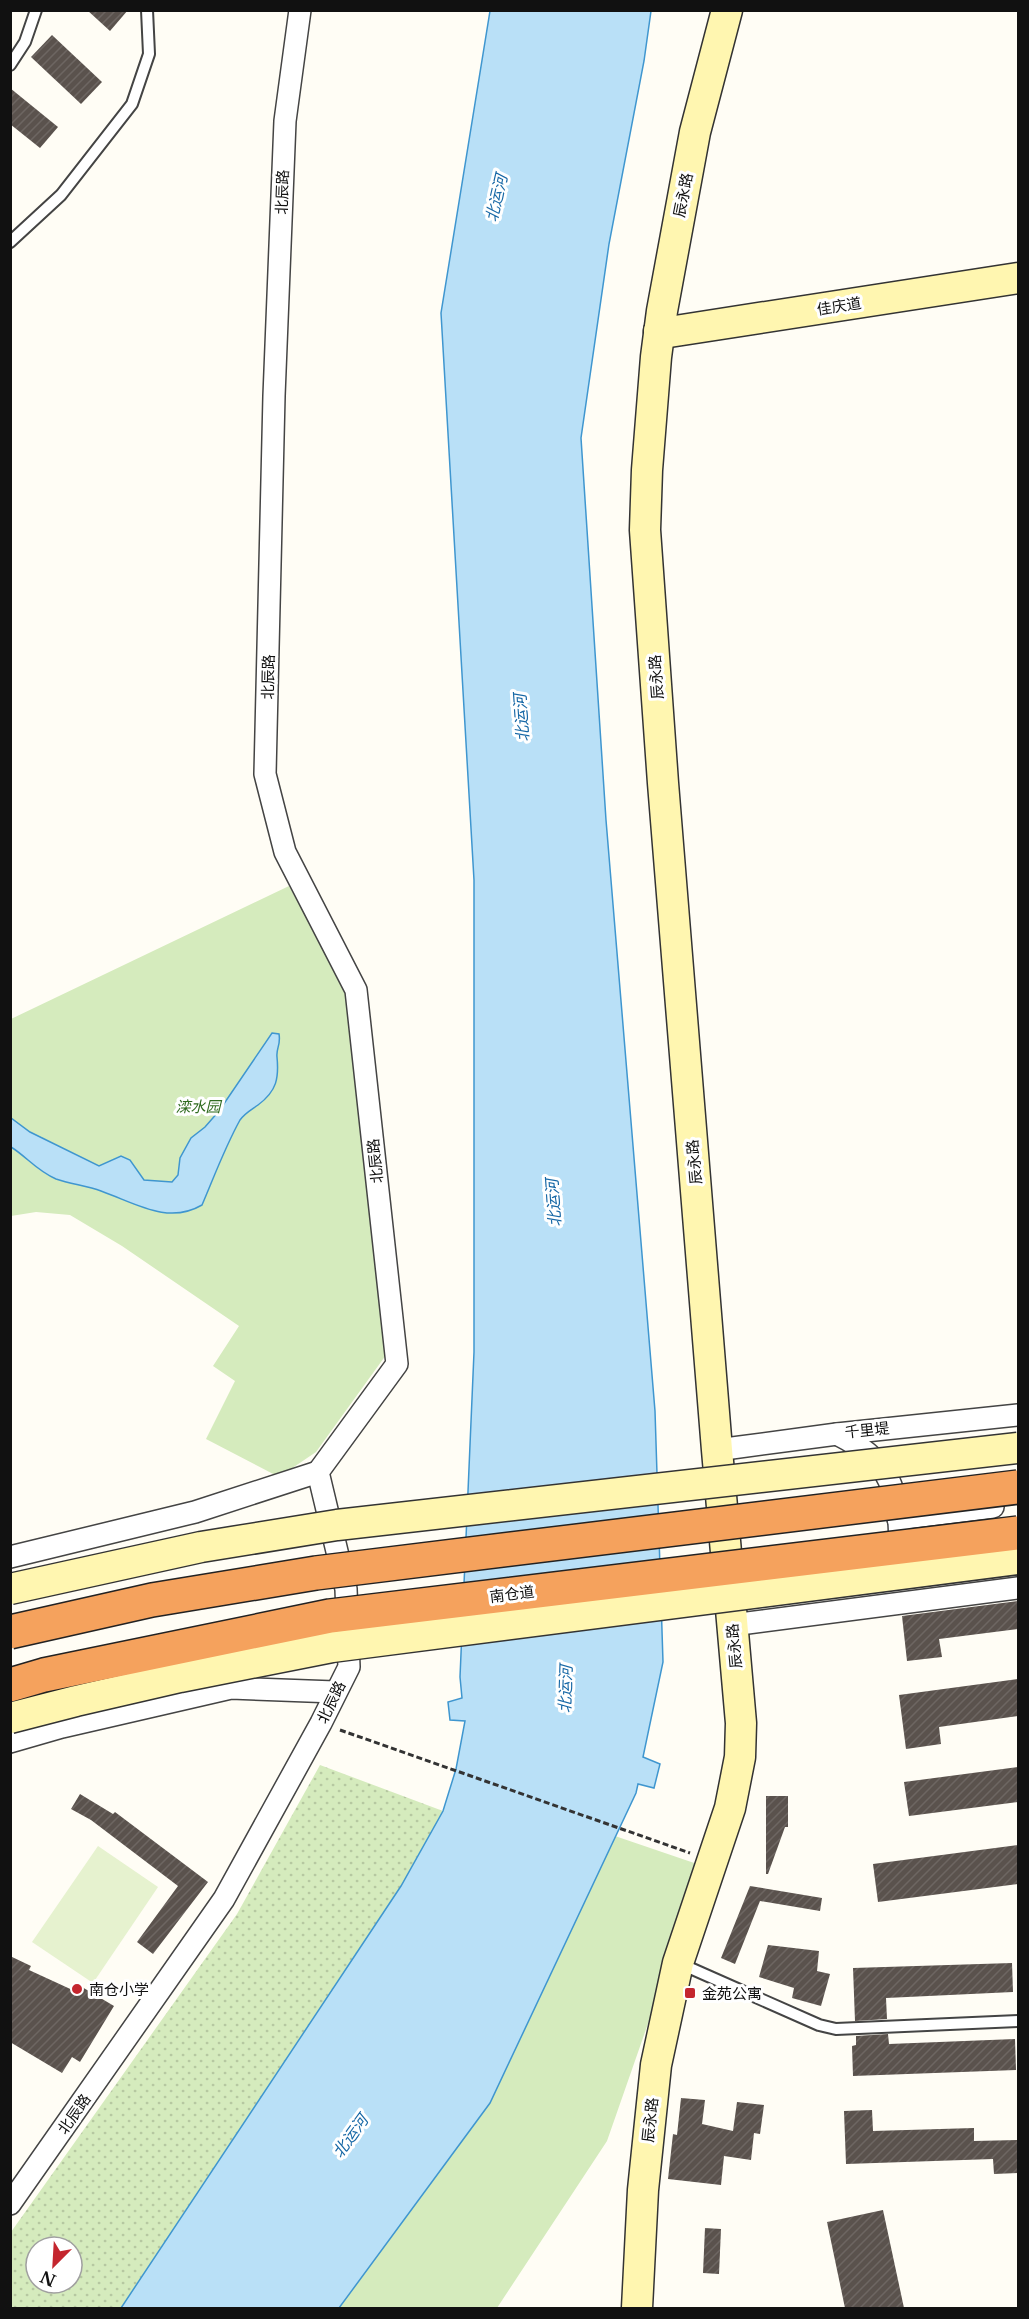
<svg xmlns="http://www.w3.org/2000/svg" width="1029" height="2319" font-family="'Libre Baskerville','Noto Sans SC',serif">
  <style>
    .grass { fill: url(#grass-dots); fill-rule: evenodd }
    .park { fill: #d5ebbd }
    .pitch { fill: #e6f2cf }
    .water { fill: #b9e0f7; stroke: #3f96cf; stroke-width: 1.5 }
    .building { fill: url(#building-hatch) }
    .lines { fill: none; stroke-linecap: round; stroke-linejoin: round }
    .lane-casing { stroke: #444; stroke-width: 14 }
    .street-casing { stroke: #444; stroke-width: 24 }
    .secondary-casing { stroke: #333; stroke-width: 33 }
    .path { stroke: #333; stroke-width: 3; stroke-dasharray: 6 3; stroke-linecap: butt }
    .lane { stroke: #fff; stroke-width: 10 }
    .street { stroke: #fff; stroke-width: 21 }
    .secondary { stroke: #fff6b0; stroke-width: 30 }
    .secondary-bridge-casing { stroke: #333; stroke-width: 33; stroke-linecap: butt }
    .highway-bridge-casing { stroke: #222; stroke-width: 36; stroke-linecap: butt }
    .secondary-bridge { stroke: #fff6b0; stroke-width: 30 }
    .highway-bridge { stroke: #f5a25d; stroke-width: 33 }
    .poi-dot { fill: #c4262e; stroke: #fff; stroke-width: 2 }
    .labels { text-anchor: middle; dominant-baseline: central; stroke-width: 6; stroke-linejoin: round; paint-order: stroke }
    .street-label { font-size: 15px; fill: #111; stroke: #fff }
    .park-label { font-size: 15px; font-style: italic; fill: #2f6b1f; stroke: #fff }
    .poi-label { font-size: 15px; fill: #111; stroke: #fff; text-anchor: start }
    .water-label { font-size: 16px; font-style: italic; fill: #1768a6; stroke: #fff }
  </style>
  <defs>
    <pattern id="grass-dots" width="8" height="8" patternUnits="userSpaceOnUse" patternTransform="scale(1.5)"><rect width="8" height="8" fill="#d5ebbd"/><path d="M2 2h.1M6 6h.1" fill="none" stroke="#b6c8a1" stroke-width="1.8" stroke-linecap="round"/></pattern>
    <pattern id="building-hatch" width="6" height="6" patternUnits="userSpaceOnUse" patternTransform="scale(1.5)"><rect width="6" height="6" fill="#5a524d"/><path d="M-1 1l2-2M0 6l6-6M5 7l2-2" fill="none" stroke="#6d6662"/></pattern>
  </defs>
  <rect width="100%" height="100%" fill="#fffdf5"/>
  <path class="grass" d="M320 1765 443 1811 401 1886 121 2308H11V2232L237 1914ZM36 2247H72V2283H36Z"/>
  <g class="park">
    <path d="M289 886 345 987 386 1355 316 1452 279 1477 206 1439 235 1381 213 1366 239 1326 122 1246 70 1215 36 1212 11 1216V1019Z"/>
    <path d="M615 1836 703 1866 607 2141 497 2308H339L490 2103Z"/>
  </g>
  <path class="pitch" d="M98 1846 158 1887 93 1983 32 1942Z"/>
  <g class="water">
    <path d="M490 11H651L644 61 609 244 581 438 606 820 655 1411 663 1662 643 1757 660 1764 654 1788 638 1784 636 1793 490 2103 339 2308H121L401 1886 443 1811 456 1769 465 1721 450 1720 448 1702 462 1698 460 1677 474 1352V880L441 313Z"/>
    <path d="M272 1033 279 1034C281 1045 276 1048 277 1057 279 1078 277 1091 258 1105 251 1110 245 1113 240 1120 225 1147 214 1177 202 1205 168 1225 135 1203 101 1191 87 1186 71 1184 56 1179 37 1171 27 1157 11 1147V1118L30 1132 99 1166 121 1156 130 1160 144 1180 172 1182 178 1175 180 1158 191 1138 205 1127 219 1111Z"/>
  </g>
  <g class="building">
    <path d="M87 10H128L110 31Z"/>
    <path d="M52 35 102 82 81 104 31 57Z"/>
    <path d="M10 88 58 127 40 148 10 124Z"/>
    <path d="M1018 1601V1629L939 1639 942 1657 907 1661 902 1616Z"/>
    <path d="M1018 1679V1716L939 1727 941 1744 906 1749 899 1695Z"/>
    <path d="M1018 1767V1802L909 1816 904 1782Z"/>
    <path d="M80 1794 113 1814 115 1812 208 1882 153 1954 137 1942 178 1886 91 1820 71 1809Z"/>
    <path d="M766 1796H788V1827H785L768 1874H766Z"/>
    <path d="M1018 1845V1884L878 1902 873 1864Z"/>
    <path d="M750 1886 822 1898 820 1911 760 1901 735 1964 721 1958Z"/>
    <path d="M768 1945 819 1951 817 1971 830 1974 821 2006 792 1998 794 1988 759 1977Z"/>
    <path d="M10 1956 31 1966 29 1970 79 1993 82 1987 114 2006 80 2062 72 2057 62 2073 10 2042Z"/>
    <path d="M1012 1963 1013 1992 886 1998 887 2019 855 2021 853 1968Z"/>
    <path d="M888 2034 889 2044 1015 2039 1016 2070 853 2076 852 2046 856 2045V2036Z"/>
    <path d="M681 2098 705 2100 702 2124 733 2131 737 2102 764 2105 760 2134 754 2133 751 2160 724 2156 721 2185 668 2179 673 2134 677 2135Z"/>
    <path d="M872 2110 873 2131 974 2128V2141L1018 2140V2173L994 2174 993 2159 846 2164 844 2111Z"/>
    <path d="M883 2210 904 2308H845L827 2222Z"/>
    <path d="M705 2228 721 2229 719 2274 703 2273Z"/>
  </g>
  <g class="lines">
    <defs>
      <g id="lane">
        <path d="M10 65 25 42 36 10"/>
        <path d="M10 242 61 195 132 104 149 54 147 10"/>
        <path d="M681 1964 819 2025 836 2029 1018 2021"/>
      </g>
      <g id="street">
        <path d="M837 1434C851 1441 864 1449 875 1460 898 1483 903 1528 897 1558"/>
        <path d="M717 1450 837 1434 1018 1415"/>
        <path d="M898 1519 993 1507"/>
        <path d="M10 1557 195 1512 318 1472"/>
        <path d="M732 1625 1018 1588"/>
        <path d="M10 1742 62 1727 231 1688 335 1692"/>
        <path d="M10 2204 224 1899 321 1723 349 1667 346 1589 318 1472 397 1364 356 990 285 852 265 774 274 396 285 121 300 10"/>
      </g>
      <g id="secondary">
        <path d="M659 331 669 332 1018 278"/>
        <path d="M637 2308 643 2190 656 2065 678 1963 730 1808 740 1757 741 1723 717 1450 663 783 645 530 647 470 656 357 662 311 695 132 727 10"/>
      </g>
    </defs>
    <use href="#lane" class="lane-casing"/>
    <use href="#street" class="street-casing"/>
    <use href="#secondary" class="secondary-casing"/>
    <path class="path" d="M340 1730 690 1853"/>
    <use href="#lane" class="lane"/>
    <use href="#street" class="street"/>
    <use href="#secondary" class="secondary"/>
    <defs>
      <g id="secondary-bridge">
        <path d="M10 1589 201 1547 337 1525 1018 1448"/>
        <path d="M10 1718 76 1701 180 1677 332 1647 1018 1559"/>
      </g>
      <g id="highway-bridge">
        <path d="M10 1632 152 1600 316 1573 1018 1487"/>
        <path d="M10 1685 44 1675 330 1616 1018 1533"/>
      </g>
    </defs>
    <use href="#secondary-bridge" class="secondary-bridge-casing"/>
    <use href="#highway-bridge" class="highway-bridge-casing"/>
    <use href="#secondary-bridge" class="secondary-bridge"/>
    <use href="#highway-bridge" class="highway-bridge"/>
  </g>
  <g class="poi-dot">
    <circle cx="77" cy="1989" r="6"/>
    <rect x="684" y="1987" width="12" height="12" rx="3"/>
  </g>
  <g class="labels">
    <g class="street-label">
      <text transform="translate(282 192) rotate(-88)">北辰路</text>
      <text transform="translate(683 195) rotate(-79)">辰永路</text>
      <text transform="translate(839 306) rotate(-9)">佳庆道</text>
      <text transform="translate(268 677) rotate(-89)">北辰路</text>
      <text transform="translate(656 677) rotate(-94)">辰永路</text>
      <text transform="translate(375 1161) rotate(-96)">北辰路</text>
      <text transform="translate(694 1162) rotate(-95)">辰永路</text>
      <text transform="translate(867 1430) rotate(-6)">千里堤</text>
      <text transform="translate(512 1594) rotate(-7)">南仓道</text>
      <text transform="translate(734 1646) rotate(-95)">辰永路</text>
      <text transform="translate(331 1702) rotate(-64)">北辰路</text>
      <text transform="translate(74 2114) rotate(-55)">北辰路</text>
      <text transform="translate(650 2120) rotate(-84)">辰永路</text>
    </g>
    <g class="park-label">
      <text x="198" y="1106">滦水园</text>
    </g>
    <g class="poi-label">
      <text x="89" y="1989">南仓小学</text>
      <text x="702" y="1993">金苑公寓</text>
    </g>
    <g class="water-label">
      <text transform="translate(496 198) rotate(-77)">北运河</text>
      <text transform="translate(521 718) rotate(-94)">北运河</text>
      <text transform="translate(553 1203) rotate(-94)">北运河</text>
      <text transform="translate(565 1689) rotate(-88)">北运河</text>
      <text transform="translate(350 2136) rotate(-54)">北运河</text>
    </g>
  </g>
  <rect width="1029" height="2319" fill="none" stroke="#111111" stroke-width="24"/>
  <g transform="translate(54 2265) rotate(204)"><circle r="28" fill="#ffffff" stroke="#a0a0a0" stroke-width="1.5"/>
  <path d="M0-4.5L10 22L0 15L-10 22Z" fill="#c4262e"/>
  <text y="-9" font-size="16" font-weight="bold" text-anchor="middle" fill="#111111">N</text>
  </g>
</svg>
